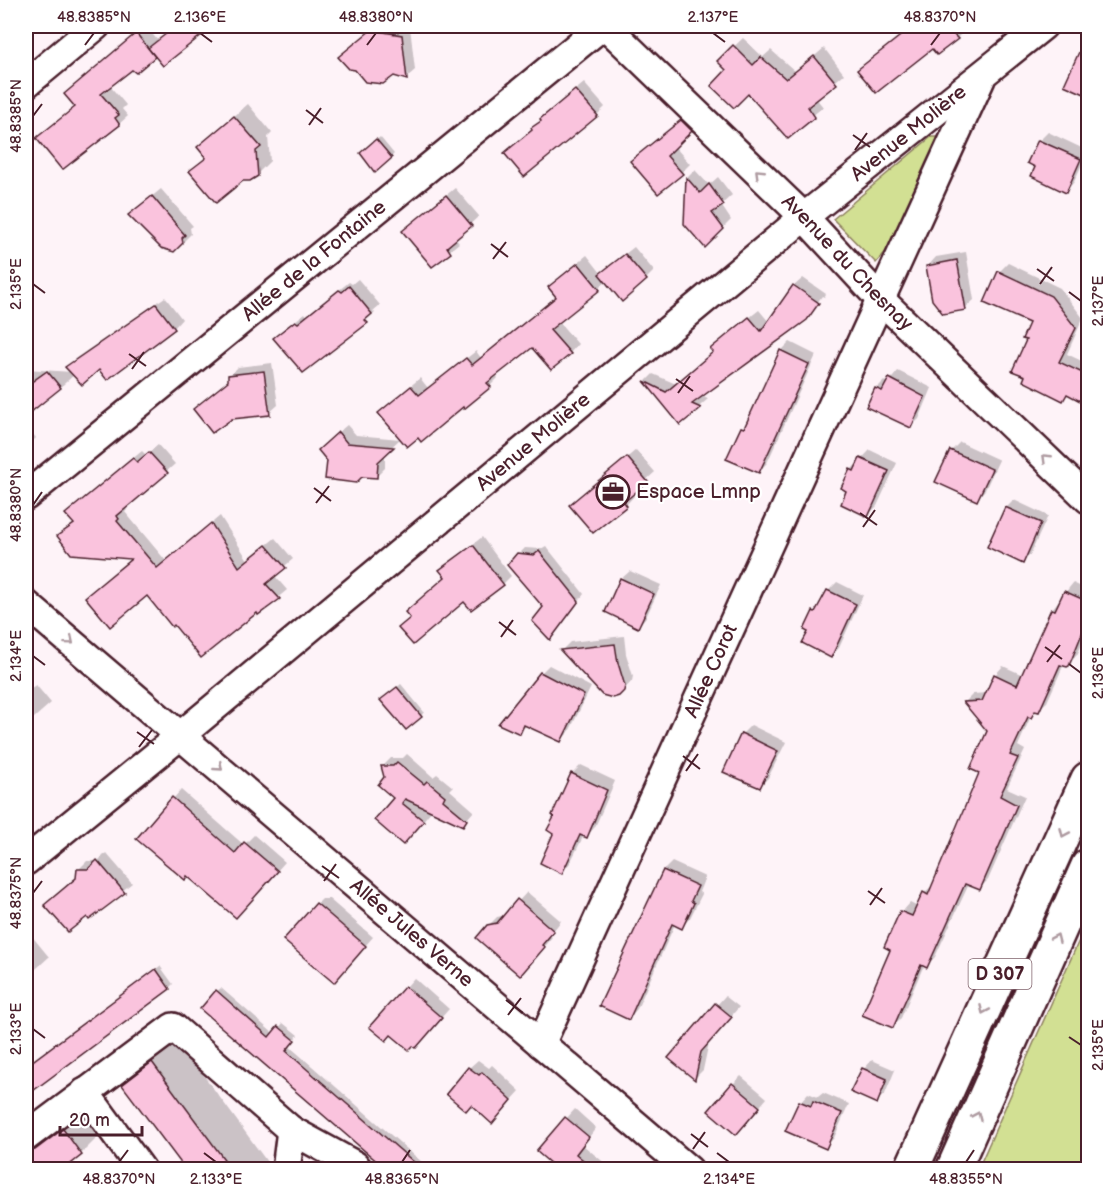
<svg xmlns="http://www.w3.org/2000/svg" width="1114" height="1195" font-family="'Balsamiq Sans',sans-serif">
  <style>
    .green { fill: #d2e093; stroke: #8e805f; stroke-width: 1.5 }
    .shadow { fill: #0003 }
    .building { fill: #fac3dd; stroke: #4a1f2b; stroke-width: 1.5 }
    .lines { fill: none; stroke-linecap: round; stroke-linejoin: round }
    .street-casing { stroke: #4a1f2b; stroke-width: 32 }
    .primary-casing { stroke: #4a1f2b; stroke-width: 38 }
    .street { stroke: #fff; stroke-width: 27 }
    .primary { stroke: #fff; stroke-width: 33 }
    .oneway { stroke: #ae9aa0 }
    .ticks { fill: none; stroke: #4a1f2b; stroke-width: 2 }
    .labels { text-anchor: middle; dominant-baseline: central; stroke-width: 4.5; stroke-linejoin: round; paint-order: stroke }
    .shield { fill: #fff; stroke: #80626b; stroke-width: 1.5 }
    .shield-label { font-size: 18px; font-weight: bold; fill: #4a1f2b }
    .street-label { font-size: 20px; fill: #4a1f2b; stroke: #fff }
    .poi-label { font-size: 20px; fill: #4a1f2b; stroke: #fff; text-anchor: start }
    .neatline { fill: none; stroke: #4a1f2b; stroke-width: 2 }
    .ticks-label { font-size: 15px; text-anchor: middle; fill: #4a1f2b }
  </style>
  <rect width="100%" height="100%" fill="#fef3f8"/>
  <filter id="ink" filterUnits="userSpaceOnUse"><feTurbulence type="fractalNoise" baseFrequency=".0167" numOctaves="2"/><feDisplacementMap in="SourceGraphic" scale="12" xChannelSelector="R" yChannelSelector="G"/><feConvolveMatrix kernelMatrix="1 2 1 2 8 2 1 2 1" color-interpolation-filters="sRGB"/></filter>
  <g filter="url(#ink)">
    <g class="green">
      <path d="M931 137H945L889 248 876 263 833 219Z"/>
      <path d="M1088 920V1169H978Z"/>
    </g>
    <g class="shadow">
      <path d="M146 26 158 41 176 26H208L155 55 136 71 132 68 110 86 126 105 122 109 128 116 119 124 76 107 66 94Z"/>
      <path d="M377 26 410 27 415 70 406 78 356 68 340 57Z"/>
      <path d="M913 26H963L965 30 957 38 933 47 868 62Z"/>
      <path d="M743 38 763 57 771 50 796 72 824 48 844 74 816 98 823 107 788 136 719 61Z"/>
      <path d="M584 83 605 107 597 115 534 129 550 111Z"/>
      <path d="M248 104 272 133 268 137 270 161 257 174 191 171 206 156 199 147Z"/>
      <path d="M690 113 699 121 675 147 690 164 682 172 641 153Z"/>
      <path d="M1048 132 1088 151 1074 182 1066 191 1037 166 1039 141Z"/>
      <path d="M380 137 394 154 391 157 366 149Z"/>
      <path d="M695 170 709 185 718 177 732 195 721 205 731 220 705 246 686 224 687 178Z"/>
      <path d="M455 188 479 216 455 238 459 243 432 265 413 222Z"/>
      <path d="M161 189 193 226 190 228 191 234 174 251 139 207Z"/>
      <path d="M634 247 654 271 646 279 607 281 559 322 578 344 570 353 533 346 496 375 498 378 490 386 388 405 420 378 428 388 476 351 481 358 557 296 559 278 587 255 601 273Z"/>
      <path d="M966 252 974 300 965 308 928 266 936 257Z"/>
      <path d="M1008 263 1060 288 1083 318 1067 354 1088 364V402L1069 393 1063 399 1027 340 1031 323 999 272Z"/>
      <path d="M803 278 826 294 824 297 822 296 807 317 701 396 708 399 680 423 646 381 653 374 676 384 715 352 721 340 759 310 769 322 794 286Z"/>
      <path d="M358 279 380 305 373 311 375 313 303 371 284 330 305 313 307 316 349 282 352 284Z"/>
      <path d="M165 297 182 319 174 328 99 368 75 374 26 418V369L72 372 68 367 76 358Z"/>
      <path d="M790 342 816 355 767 463 758 472 742 428 749 421 781 351Z"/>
      <path d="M272 363 278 405 269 413 195 409 230 380 229 376 238 367Z"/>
      <path d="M898 371 932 388 919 419 911 427 876 389 884 381 888 383Z"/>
      <path d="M26 425 36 438 26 448Z"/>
      <path d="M347 425 356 435 400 439 385 453V468L376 477 328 460V441Z"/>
      <path d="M960 442 999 460 985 490 976 499 951 451Z"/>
      <path d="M158 445 175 464 125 508 127 510 125 512 166 561 220 516 248 560 275 538 293 559 274 575 287 590 259 613 133 558 59 536 75 523 67 514 75 506 142 451 146 455Z"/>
      <path d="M636 450 655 472 632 493 634 496 626 505 580 497Z"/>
      <path d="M870 450 897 463 877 506 868 515 848 490 851 470Z"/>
      <path d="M1014 500 1048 516 1030 555 1022 562 1006 508Z"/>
      <path d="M482 537 511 576 503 584 412 617 447 576 441 570Z"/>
      <path d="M546 546 584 594 550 638 544 607 519 554 525 548 541 549Z"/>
      <path d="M630 571 661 585 646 617 638 626 621 579Z"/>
      <path d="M837 582 863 595 839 648 831 656 810 632 814 612 820 606 828 591Z"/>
      <path d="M1073 583 1088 590V624L1086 630 1088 632 1077 655 1067 666 1064 664 1047 702 1031 716 1018 746 1025 750 1007 788 1025 796 988 880 980 888 969 884 935 957 926 966 924 965 901 1018 892 1026V950L902 912 910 903 918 907 924 893 933 885 981 772 989 730 965 702 973 694 987 693 995 675 1003 666 1023 675 1052 609Z"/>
      <path d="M624 636 626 654 633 676 632 681 619 695 562 650 570 642Z"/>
      <path d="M549 665 591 687 569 732 561 740 527 725 519 732 541 673Z"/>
      <path d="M401 684 424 712 421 716 386 697Z"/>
      <path d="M36 685 51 703 26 725V691Z"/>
      <path d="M751 725 786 742 768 778 760 786 742 734Z"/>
      <path d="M407 754 433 777 437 774 453 787 450 790 474 811 462 825 432 810 411 835 385 778 382 767 391 758H403Z"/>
      <path d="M581 765 615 781 595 827 587 836 584 835 570 863 562 872 555 833 572 774Z"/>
      <path d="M181 790 244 845 254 835 285 862 244 908 188 875 138 838Z"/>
      <path d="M106 853 132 883 89 918 78 878V870L87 861H98Z"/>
      <path d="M672 862 705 877 699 892 702 894 690 918 682 927 675 924 637 1009 629 1018 664 870Z"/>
      <path d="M527 892 561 921 549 936 552 937 528 965 488 926 497 917 506 915Z"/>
      <path d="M322 899H329L373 937 342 972 313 908Z"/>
      <path d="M26 929 49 957 26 978Z"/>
      <path d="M160 966 173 984 169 988 26 1094V1067Z"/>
      <path d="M414 978 449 1009 424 1037 406 987Z"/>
      <path d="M221 988 274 1034 283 1023 298 1035 289 1046 431 1170H389L217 991Z"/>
      <path d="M725 996 739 1007 709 1042 703 1070 695 1078 670 1058Z"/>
      <path d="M177 1039 273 1170H188L124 1085 148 1061Z"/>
      <path d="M478 1060 489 1068 492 1065 520 1091 500 1113 469 1068Z"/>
      <path d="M872 1060 895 1070 885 1094 876 1102 864 1069Z"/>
      <path d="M741 1076 767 1098 745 1124 733 1084Z"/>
      <path d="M808 1093 818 1097 823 1093 849 1104 834 1138 825 1147 800 1102Z"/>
      <path d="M88 1106 105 1130 81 1154 60 1170H26V1148Z"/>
      <path d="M575 1109 596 1128 583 1145 613 1170H560L538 1150Z"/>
      <path d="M350 1151 364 1170H324Z"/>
      <path d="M819 1164 825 1170H813Z"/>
    </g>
    <g class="building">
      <path d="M176 26H213L163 66 148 48Z"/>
      <path d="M913 26H962L952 33 958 39 937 55 932 49 876 93 857 70Z"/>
      <path d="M371 30 402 35 407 80 394 76 383 84 365 82 355 70 349 69 338 57Z"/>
      <path d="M1089 30V96L1064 85Z"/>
      <path d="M136 33 155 57 136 73 132 70 101 94 119 115 115 118 120 125 62 170 36 138 75 107 64 94Z"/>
      <path d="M733 45 753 65 761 57 786 79 814 56 837 84 808 107 815 117 788 139 748 94 734 108 711 86 726 70 717 61Z"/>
      <path d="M575 90 598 116 524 177 504 153 532 130 531 128 541 121 540 119Z"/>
      <path d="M234 116 261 147 256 151 258 176 250 181H243L216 203 189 171 206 158 197 147Z"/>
      <path d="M681 120 692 131 667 156 683 174 658 194 630 161Z"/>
      <path d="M376 139 392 158 375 173 360 153Z"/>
      <path d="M1038 140 1081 159 1066 193 1031 176 1035 167 1027 163Z"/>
      <path d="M686 177 700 193 709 184 724 205 712 213 724 229 705 248 684 224Z"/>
      <path d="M446 195 472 226 447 247 451 253 432 267 402 231Z"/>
      <path d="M152 196 185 235 182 238 183 243 174 252 161 248 128 215Z"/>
      <path d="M625 254 647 280 622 302 599 274Z"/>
      <path d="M957 260 966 310 943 314 932 300 926 266Z"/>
      <path d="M578 263 600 290 550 330 571 354 551 370 532 348 487 383 491 387 464 409 463 407 421 442 418 438 407 447 378 413 411 386 419 395 466 358 472 365 556 297 548 287Z"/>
      <path d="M998 271 1051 296 1076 328 1059 362 1089 376V381L1080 401 1067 394 1063 401 1023 381 1025 376 1012 371 1026 340 1022 339 1029 323 984 303Z"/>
      <path d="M793 285 819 303 807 320 692 404 701 408 680 425 644 381 666 392 713 352 710 349 749 317 761 331Z"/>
      <path d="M349 286 372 314 365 320 368 323 303 373 273 338 295 321 298 323 339 290 342 292Z"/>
      <path d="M156 304 175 329 107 380 99 370 82 385 65 367Z"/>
      <path d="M780 350 809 364 759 473 726 459 741 427 744 428Z"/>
      <path d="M47 371 61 388 26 416V386Z"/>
      <path d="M264 371 270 415 232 419 212 433 193 409 228 381V375Z"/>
      <path d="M889 378 925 397 911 428 866 407 875 388 882 391Z"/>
      <path d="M338 432 347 443 394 447 378 462 377 478 362 477 356 483 325 479 327 461 318 450Z"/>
      <path d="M950 450 992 469 977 501 935 482Z"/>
      <path d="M149 452 168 473 117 516 119 519 117 521 157 568 211 523 239 567 266 545 286 568 266 584 280 599 258 615 257 613 201 658 174 625 172 627 147 596 110 627 85 597 131 559 71 554 57 536 74 524 65 514 133 458 137 462Z"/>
      <path d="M627 457 648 482 624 502 627 506 593 533 569 505Z"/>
      <path d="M860 458 889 471 868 517 841 504 846 491 841 488 850 469 854 471Z"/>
      <path d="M1005 507 1041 523 1023 564 987 547Z"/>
      <path d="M473 545 504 585 471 610 464 602 413 645 398 628 410 618 405 612 445 577 439 570Z"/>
      <path d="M539 551 579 601 550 640 532 621 543 607 507 565 517 553 534 555Z"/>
      <path d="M620 578 654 594 638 628 605 612Z"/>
      <path d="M827 590 856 604 831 658 802 643 808 632 804 630 813 611 815 612Z"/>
      <path d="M1064 591 1089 602V616L1069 666 1067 667 1060 665 1039 712 1035 711 1031 718 1028 717 1010 755 1018 758 1000 796 1017 805 980 890 965 884 927 968 921 965 893 1028 862 1015 890 950 884 947 900 911 912 916 923 892 928 895 979 773 970 769 987 731 963 702 982 701 994 674 1017 685 1051 609 1055 610Z"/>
      <path d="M615 644 618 663 625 686 624 691 619 696 613 698 602 695 560 650Z"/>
      <path d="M540 672 584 695 561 742 524 725 520 734 498 724Z"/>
      <path d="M397 687 422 717 406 730 380 700Z"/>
      <path d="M741 733 778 751 760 788 723 772Z"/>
      <path d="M397 762 424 784 427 781 445 796 443 800 467 820 463 826 405 799 402 803 424 821 403 845 374 820 393 798 378 785 384 777 381 766H393Z"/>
      <path d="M571 773 607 790 587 838 580 835 562 874 540 863 553 834 547 830 554 817 552 815Z"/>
      <path d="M172 797 235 853 244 842 278 871 236 918 187 876 185 880 136 839Z"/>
      <path d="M97 860 125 893 89 920 87 917 68 932 44 905 76 878 77 869H88Z"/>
      <path d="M663 870 698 886 691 901 694 903 682 929 672 924 629 1020 599 1006Z"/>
      <path d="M517 899 554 931 542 945 545 947 520 976 476 938 487 925 497 923Z"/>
      <path d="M316 903 366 946 334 983 283 940Z"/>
      <path d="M156 969 170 989 26 1096V1066Z"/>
      <path d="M405 986 442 1018 416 1048 413 1046 409 1050 391 1035 386 1041 369 1027Z"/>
      <path d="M216 990 269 1037 278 1026 295 1040 286 1051 423 1170H387L200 1009Z"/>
      <path d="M715 1003 732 1017 701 1052 695 1080 668 1058Z"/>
      <path d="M152 1062 232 1170H186L122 1085Z"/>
      <path d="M468 1067 479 1075 482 1072 512 1100 492 1124 471 1105 466 1111 446 1094Z"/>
      <path d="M862 1068 887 1079 877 1104 850 1092Z"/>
      <path d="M732 1083 760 1107 736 1135 708 1111Z"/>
      <path d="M799 1101 811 1106 813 1101 842 1113 826 1149 785 1131Z"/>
      <path d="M565 1117 589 1137 576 1154 595 1170H558L536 1151Z"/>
      <path d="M63 1129 82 1155 63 1170H26V1152L35 1150Z"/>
    </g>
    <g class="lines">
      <defs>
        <g id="street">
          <path id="s1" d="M606 26 804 217 880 299 1088 499"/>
          <path d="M26 84 96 26"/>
          <path id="s2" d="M26 496 602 26"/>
          <path id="s3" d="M26 604 689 1170"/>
          <path id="s4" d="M26 861 181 735 804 217 1043 26"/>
          <path id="s5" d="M541 1044 981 79"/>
          <path d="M85 1092 142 1170"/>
          <path d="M26 1137 173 1027 291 1130 355 1165 359 1170"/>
          <path d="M286 1170 291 1130"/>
        </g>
        <g id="primary">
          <path d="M911 1170 1088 779"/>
          <path d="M953 1170 1088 866"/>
        </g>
      </defs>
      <use href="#street" class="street-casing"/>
      <use href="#primary" class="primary-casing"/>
      <use href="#street" class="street"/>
      <use href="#primary" class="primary"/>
    </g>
    <defs><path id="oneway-chevron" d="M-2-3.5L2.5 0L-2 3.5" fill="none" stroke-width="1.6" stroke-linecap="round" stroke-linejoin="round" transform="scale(1.5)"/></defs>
    <g class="oneway">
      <use href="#oneway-chevron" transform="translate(759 173) rotate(-136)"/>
      <use href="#oneway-chevron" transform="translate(1046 458) rotate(-136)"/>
      <use href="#oneway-chevron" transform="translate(70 641) rotate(40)"/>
      <use href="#oneway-chevron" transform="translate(219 767) rotate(41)"/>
      <use href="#oneway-chevron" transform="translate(1064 833) rotate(114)"/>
      <use href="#oneway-chevron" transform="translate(1056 938) rotate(-66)"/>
      <use href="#oneway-chevron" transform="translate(984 1010) rotate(114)"/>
      <use href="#oneway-chevron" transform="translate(977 1116) rotate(-66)"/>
    </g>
  </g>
  <path class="ticks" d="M200 33 212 42M713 33 725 42M85 45 94 33M367 45 376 33M931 45 940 33M306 110 323 123M33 116 42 104M309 125 321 108M853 135 870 147M855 150 867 133M491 244 508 257M493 259 506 242M1037 269 1054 281M33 284 45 293M1040 284 1052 267M1069 292 1081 301M129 354 146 366M132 369 144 352M676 379 693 391M678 393 690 376M314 488 331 501M316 503 329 486M33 505 42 492M860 513 877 525M863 527 875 510M499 622 516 635M501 637 513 620M1045 647 1062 659M33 656 45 665M1047 662 1060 645M1069 664 1081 673M137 732 154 744M139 747 152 730M683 756 700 769M686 771 698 754M322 866 339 878M324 881 336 864M868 891 885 903M33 893 42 881M870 905 882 888M506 1000 523 1013M508 1015 521 998M33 1029 45 1038M1069 1037 1081 1045M691 1134 708 1147M693 1149 705 1132M204 1153 216 1162M717 1153 729 1162M119 1162 128 1150M402 1162 410 1150M966 1162 974 1150"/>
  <defs>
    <symbol id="office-ring" viewBox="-11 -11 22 22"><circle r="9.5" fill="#fff" stroke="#4a1f2b" stroke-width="1.5"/><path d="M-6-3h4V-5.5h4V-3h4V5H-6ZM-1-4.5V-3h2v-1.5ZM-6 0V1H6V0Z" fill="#4a1f2b"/></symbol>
  </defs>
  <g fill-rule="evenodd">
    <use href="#office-ring" x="594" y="473" width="38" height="38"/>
  </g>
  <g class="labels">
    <rect class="shield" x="968.5" y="959" width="63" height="30" rx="4.5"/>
    <g class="shield-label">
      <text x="1000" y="974">D 307</text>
    </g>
    <g class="street-label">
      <text stroke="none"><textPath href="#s4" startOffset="1144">Avenue Molière</textPath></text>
      <text stroke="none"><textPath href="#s2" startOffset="372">Allée de la Fontaine</textPath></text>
      <text stroke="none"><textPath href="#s1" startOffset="338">Avenue du Chesnay</textPath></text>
      <text stroke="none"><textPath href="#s4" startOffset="658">Avenue Molière</textPath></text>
      <text stroke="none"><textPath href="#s5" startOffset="410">Allée Corot</textPath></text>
      <text stroke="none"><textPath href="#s3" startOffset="507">Allée Jules Verne</textPath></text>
    </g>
    <g class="poi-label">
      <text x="636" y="492">Espace Lmnp</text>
    </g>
  </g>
  <rect width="1114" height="1195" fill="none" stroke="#fff" stroke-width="66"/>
  <path d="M60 1126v9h82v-9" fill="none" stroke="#4a1f2b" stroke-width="3"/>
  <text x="69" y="1126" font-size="18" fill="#4a1f2b" stroke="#ffffff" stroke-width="4.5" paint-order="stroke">20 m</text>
  <rect x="33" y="33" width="1048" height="1129" class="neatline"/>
  <g class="ticks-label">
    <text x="94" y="22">48.8385°N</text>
    <text x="200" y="22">2.136°E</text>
    <text x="376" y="22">48.8380°N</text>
    <text x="713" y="22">2.137°E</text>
    <text x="940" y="22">48.8370°N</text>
    <text transform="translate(16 116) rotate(-90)" y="5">48.8385°N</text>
    <text transform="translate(16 284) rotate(-90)" y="5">2.135°E</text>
    <text transform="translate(1098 301) rotate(-90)" y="5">2.137°E</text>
    <text transform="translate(16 505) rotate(-90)" y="5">48.8380°N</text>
    <text transform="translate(16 656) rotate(-90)" y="5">2.134°E</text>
    <text transform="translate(1098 673) rotate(-90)" y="5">2.136°E</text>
    <text transform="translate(16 893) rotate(-90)" y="5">48.8375°N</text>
    <text transform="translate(16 1029) rotate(-90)" y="5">2.133°E</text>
    <text transform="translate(1098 1045) rotate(-90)" y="5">2.135°E</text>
    <text x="119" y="1184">48.8370°N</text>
    <text x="216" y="1184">2.133°E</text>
    <text x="402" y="1184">48.8365°N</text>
    <text x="729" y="1184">2.134°E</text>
    <text x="966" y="1184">48.8355°N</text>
  </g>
</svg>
